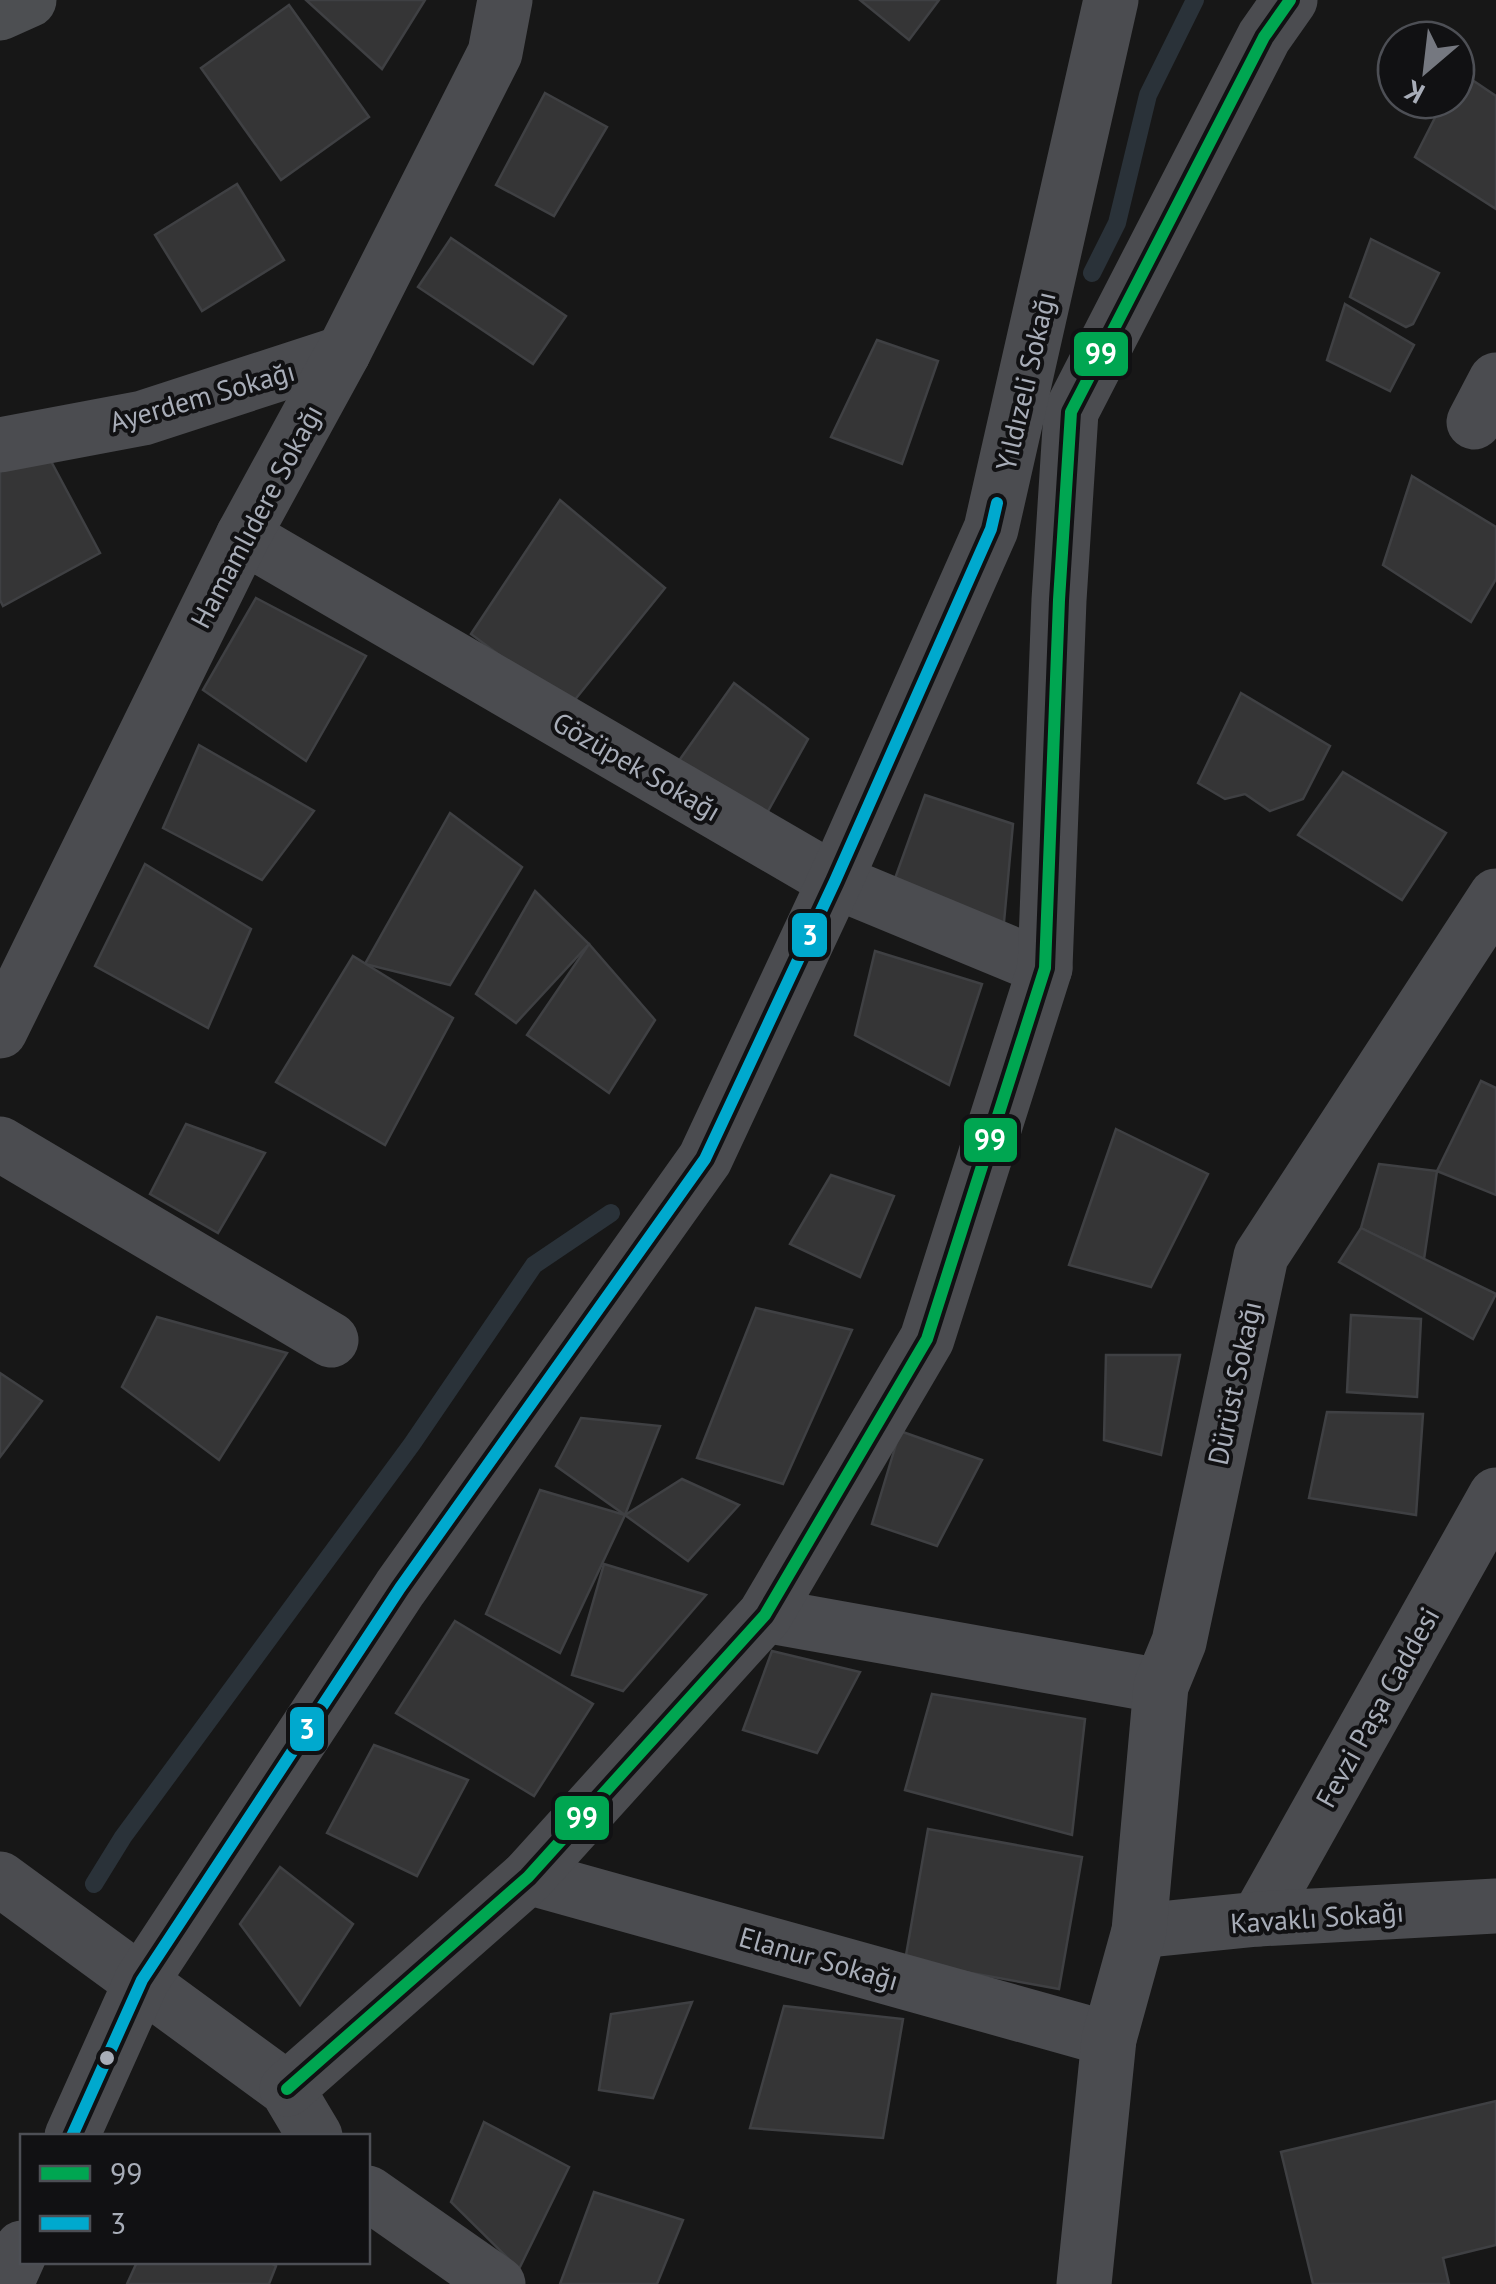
<svg xmlns="http://www.w3.org/2000/svg" width="1496" height="2284" font-family="'PT Sans',sans-serif">
  <style>
    .lines { fill: none; stroke-linecap: round; stroke-linejoin: round }
    .stream { stroke: #2a3239; stroke-width: 18 }
    .building { fill: #353536; stroke: #3f4043; stroke-width: 2.5 }
    .minor { stroke: #4b4c50; stroke-width: 55 }
    .major { stroke: #4d4f52; stroke-width: 55 }
    .bus-1-casing { stroke: #111113; stroke-width: 20 }
    .bus-2-casing { stroke: #111113; stroke-width: 20 }
    .bus-1 { stroke: #00a651; stroke-width: 12 }
    .bus-2 { stroke: #00a9ce; stroke-width: 12 }
    .bus-dot { fill: #a8adb8; stroke: #111113; stroke-width: 4 }
    .labels { text-anchor: middle; dominant-baseline: central; stroke-width: 8; stroke-linejoin: round; paint-order: stroke }
    .street-label { font-size: 28px; fill: #a8adb8; stroke: #111113 }
    .line-badge { stroke: #111113; stroke-width: 4 }
    .badge-label { font-size: 28px; text-anchor: middle; font-weight: bold; fill: #fff }
  </style>
  <rect width="100%" height="100%" fill="#171717"/>
  <g class="lines">
    <g class="stream">
      <path d="M1092 273 1117 223 1148 95 1195 0"/>
      <path d="M94 1884 123 1837 412 1444 534 1265 611 1213"/>
    </g>
  </g>
  <g class="building">
    <path d="M306 0H425L382 69Z"/>
    <path d="M860 0H939L909 40Z"/>
    <path d="M289 5 369 117 281 180 201 68Z"/>
    <path d="M1459 71 1496 96V209L1415 157 1444 100H1456Z"/>
    <path d="M545 93 607 127 554 216 496 185Z"/>
    <path d="M237 184 284 260 202 311 155 235Z"/>
    <path d="M451 238 566 316 533 364 418 287Z"/>
    <path d="M1371 239 1439 273 1413 324 1406 327 1350 297Z"/>
    <path d="M1345 304 1414 345 1390 391 1327 360Z"/>
    <path d="M877 340 938 361 902 464 831 437Z"/>
    <path d="M44 448 100 553 3 606 0 600V472Z"/>
    <path d="M1412 476 1496 527V579L1471 622 1383 565Z"/>
    <path d="M560 500 665 588 569 707 471 634Z"/>
    <path d="M256 598 366 656 306 761 203 690Z"/>
    <path d="M734 683 808 739 757 831 666 779Z"/>
    <path d="M1241 693 1330 746 1303 799 1270 811 1245 794 1225 799 1198 783Z"/>
    <path d="M199 745 314 811 262 880 163 828Z"/>
    <path d="M1343 772 1446 833 1402 900 1298 835Z"/>
    <path d="M925 795 1013 824 1003 933 893 884Z"/>
    <path d="M450 813 522 867 450 985 365 964Z"/>
    <path d="M145 864 251 929 208 1028 95 966Z"/>
    <path d="M535 891 589 944 516 1023 476 994Z"/>
    <path d="M589 944 655 1020 609 1093 527 1035Z"/>
    <path d="M875 951 982 984 949 1085 855 1035Z"/>
    <path d="M353 956 453 1018 385 1145 276 1082Z"/>
    <path d="M1481 1081 1496 1088V1195L1437 1171Z"/>
    <path d="M186 1124 265 1153 218 1233 150 1194Z"/>
    <path d="M1116 1129 1208 1174 1151 1287 1069 1265Z"/>
    <path d="M1379 1164 1437 1171 1424 1259 1361 1228Z"/>
    <path d="M831 1175 894 1196 860 1277 790 1244Z"/>
    <path d="M1361 1228 1496 1294 1473 1339 1339 1262Z"/>
    <path d="M756 1308 852 1330 783 1484 697 1458Z"/>
    <path d="M1351 1315 1421 1319 1417 1397 1347 1392Z"/>
    <path d="M157 1317 287 1353 219 1460 122 1387Z"/>
    <path d="M1106 1355H1180L1161 1455 1104 1440Z"/>
    <path d="M0 1373 42 1401 0 1457Z"/>
    <path d="M1327 1412 1423 1414 1416 1515 1309 1498Z"/>
    <path d="M581 1418 660 1426 625 1515 556 1466Z"/>
    <path d="M900 1431 982 1460 937 1546 872 1524Z"/>
    <path d="M682 1479 739 1505 688 1561 625 1515Z"/>
    <path d="M540 1490 625 1515 560 1653 486 1614Z"/>
    <path d="M604 1564 706 1595 623 1691 572 1675Z"/>
    <path d="M455 1621 593 1704 534 1796 396 1713Z"/>
    <path d="M772 1651 860 1672 817 1753 743 1730Z"/>
    <path d="M932 1694 1085 1719 1072 1835 905 1790Z"/>
    <path d="M374 1745 468 1780 417 1876 327 1833Z"/>
    <path d="M928 1829 1082 1857 1059 1989 905 1961Z"/>
    <path d="M280 1867 353 1924 300 2005 240 1924Z"/>
    <path d="M692 2002 653 2098 599 2090 611 2014Z"/>
    <path d="M784 2006 903 2019 883 2138 750 2128Z"/>
    <path d="M1496 2101V2245L1443 2258 1449 2284H1313L1281 2152Z"/>
    <path d="M484 2122 569 2167 519 2269 451 2202Z"/>
    <path d="M594 2192 683 2220 657 2284H560Z"/>
    <path d="M137 2262H268L276 2266 269 2284H127Z"/>
  </g>
  <g class="lines">
    <g class="minor">
      <path d="M1474 422 1496 380"/>
      <path d="M0 445 143 418 343 353"/>
      <path d="M243 536 835 881 1045 968"/>
      <path d="M0 1031 243 536 343 353 495 53 505 0"/>
      <path d="M0 1144 331 1340"/>
      <path d="M765 1615 1161 1686"/>
      <path d="M528 1877 1109 2039"/>
      <path d="M0 1879 287 2089 315 2136"/>
      <path d="M1258 1919 1496 1495"/>
      <path d="M1139 1931 1258 1919 1496 1906"/>
      <path d="M287 2089 528 1877 765 1615 927 1339 1045 968 1059 600 1071 412 1264 37 1290 0"/>
      <path d="M72 2136 142 1980 400 1588 705 1159 835 881 991 529 1111 0"/>
      <path d="M368 2193 498 2284"/>
      <path d="M6 2284 22 2248"/>
      <path d="M1084 2284 1109 2039 1139 1931 1161 1686 1179 1642 1261 1256 1496 896"/>
    </g>
    <path class="major" d="M0 13 29 0"/>
    <defs>
      <path id="bus-1" d="M287 2089 528 1877 765 1615 927 1339 1045 968 1059 600 1071 412 1264 37 1290 0"/>
      <path id="bus-2" d="M72 2136 142 1980 400 1588 705 1159 835 881 991 529 997 503"/>
    </defs>
    <use href="#bus-1" class="bus-1-casing"/>
    <use href="#bus-2" class="bus-2-casing"/>
    <use href="#bus-1" class="bus-1"/>
    <use href="#bus-2" class="bus-2"/>
  </g>
  <circle class="bus-dot" cx="107" cy="2058" r="9"/>
  <g class="labels">
    <g class="street-label">
      <text transform="translate(1025 381) rotate(-77)">Yıldızeli Sokağı</text>
      <text transform="translate(202 396) rotate(-16)">Ayerdem Sokağı</text>
      <text transform="translate(256 516) rotate(-62)">Hamamlıdere Sokağı</text>
      <text transform="translate(637 766) rotate(30)">Gözüpek Sokağı</text>
      <text transform="translate(1234 1383) rotate(-78)">Dürüst Sokağı</text>
      <text transform="translate(1377 1707) rotate(-61)">Fevzi Paşa Caddesi</text>
      <text transform="translate(1317 1917) rotate(-4)">Kavaklı Sokağı</text>
      <text transform="translate(819 1958) rotate(16)">Elanur Sokağı</text>
    </g>
  </g>
  <g class="line-badge">
    <rect x="1072" y="330" width="58" height="48" rx="10" fill="#00a651"/>
    <rect x="790" y="911" width="39" height="48" rx="10" fill="#00a9ce"/>
    <rect x="962" y="1116" width="57" height="48" rx="10" fill="#00a651"/>
    <rect x="288" y="1705" width="38" height="48" rx="10" fill="#00a9ce"/>
    <rect x="553" y="1794" width="58" height="48" rx="10" fill="#00a651"/>
  </g>
  <g class="badge-label">
    <text x="1101" y="363">99</text>
    <text x="810" y="945">3</text>
    <text x="990" y="1149">99</text>
    <text x="307" y="1739">3</text>
    <text x="582" y="1827">99</text>
  </g>
  <rect x="20" y="2134" width="350" height="130" fill="#111113" stroke="#4d4f55" stroke-width="2.5"/>
  <rect x="40" y="2166" width="50" height="15" fill="#00a651" stroke="#4d4f55" stroke-width="2.5"/>
  <text x="110" y="2184" font-size="30" fill="#a8adb8">99</text>
  <rect x="40" y="2216" width="50" height="15" fill="#00a9ce" stroke="#4d4f55" stroke-width="2.5"/>
  <text x="110" y="2234" font-size="30" fill="#a8adb8">3</text>
  <g transform="translate(1426 70) rotate(208)"><circle r="48" fill="#111113" stroke="#4d4f55" stroke-width="2.5"/>
  <path d="M0-8L18 38L0 25L-18 38Z" fill="#757880"/>
  <text y="-15" font-size="28" font-weight="bold" text-anchor="middle" fill="#a8adb8">K</text>
  </g>
</svg>
